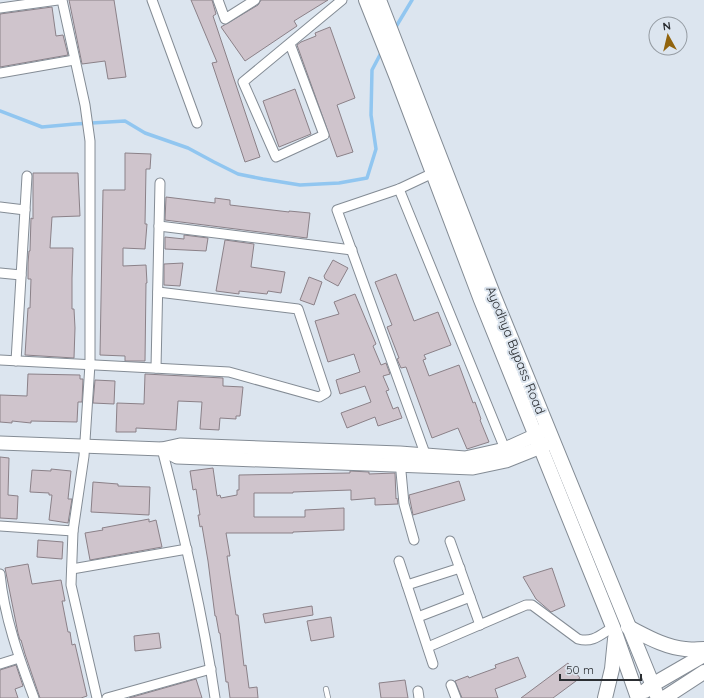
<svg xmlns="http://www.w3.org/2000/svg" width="704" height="698" font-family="Quicksand,sans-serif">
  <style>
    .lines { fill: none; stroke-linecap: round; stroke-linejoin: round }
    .stream { stroke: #91c6f0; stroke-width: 3.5 }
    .building { fill: #cfc4cc; stroke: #8b8188 }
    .lane-casing { stroke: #848c95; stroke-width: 6 }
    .street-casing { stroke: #848c95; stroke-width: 11 }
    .secondary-casing { stroke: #848c95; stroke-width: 15 }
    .primary-casing { stroke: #848c95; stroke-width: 16 }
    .lane { stroke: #fff; stroke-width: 4.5 }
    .street { stroke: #fff; stroke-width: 9 }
    .secondary { stroke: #fff; stroke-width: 13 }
    .primary { stroke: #fff; stroke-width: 14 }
    .labels { text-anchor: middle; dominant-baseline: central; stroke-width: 4; stroke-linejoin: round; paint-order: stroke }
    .street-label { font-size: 13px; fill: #2b2e32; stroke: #dce5ef }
  </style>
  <rect width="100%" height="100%" fill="#dce5ef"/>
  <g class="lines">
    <g class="stream">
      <path d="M394 30 412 0"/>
      <path d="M0 111 42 127 75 124 125 121 145 133 188 148 214 162 238 174 263 179 300 185 339 183 367 178 376 149 371 115 372 70 382 51"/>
    </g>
  </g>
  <g class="building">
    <path d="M69 0H114L126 77 108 79 105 61 82 64Z"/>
    <path d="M191 0H212L216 14 213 16 260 157 245 162 212 63 217 62Z"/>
    <path d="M261 0H328L294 21 297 26 245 61 221 27 258 5Z"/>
    <path d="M52 7 56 36 63 35 68 55 0 67V14Z"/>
    <path d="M330 27 355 98 337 105 353 152 337 157 297 45 301 42 316 36 315 33Z"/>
    <path d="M295 89 311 134 279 147 263 101Z"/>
    <path d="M125 153 151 154 150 169H146L145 224H147L145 249 123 248V266L146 265 147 283H146L145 361H125V356L100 355 103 190H125Z"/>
    <path d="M33 173H78L80 216 52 217 50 248H73L72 278V309H74L75 328 74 358 25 355 28 308H30L31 279H28V263L29 251H30L31 218 33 219Z"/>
    <path d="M166 197 215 203V198L230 200V205L289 212V211L310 213 307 238 165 220Z"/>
    <path d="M184 235 208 238 206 251 165 249V237L184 239Z"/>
    <path d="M225 240 254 244 251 267 285 272 281 293 268 291 267 294 239 291V294L216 291Z"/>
    <path d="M333 260 348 268 338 286 325 279 324 276Z"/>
    <path d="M183 263 180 286 164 285V264Z"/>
    <path d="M396 274 414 321 438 312 451 345 424 355 426 359 423 360 429 376 459 365 473 403 475 402 481 419 480 420 489 442 467 449 458 428 432 438 406 367 401 368 397 359 399 358 387 327 392 325 375 282Z"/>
    <path d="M309 277 322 282 314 305 300 300Z"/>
    <path d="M355 294 376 344 373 346 381 365 386 363 390 374 383 376 389 390 386 391 393 409 398 407 402 418 378 426 375 417 347 428 341 413 371 402 365 386 340 394 336 380 360 372 354 354 328 362 315 321 339 314 334 302Z"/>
    <path d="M28 374 80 375V379H83L82 402H78L77 422 31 421V423L12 421V423L0 422V395L27 396Z"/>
    <path d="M145 374 223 378V386L243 387 240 416H236V419L220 418 219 430 200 429 202 402 178 401 176 430 136 428V432H116L117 403 144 404Z"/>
    <path d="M95 380 115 381 114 404 93 403Z"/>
    <path d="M0 457 9 458 8 495 18 496 17 519 0 518Z"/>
    <path d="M213 468 217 496 220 495 221 498 237 495V490H239V475L350 473V471L369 472V474L395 473 396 499 397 498 398 504 375 505V498L351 500V490L293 492V493H254V517H305V510L344 508V530L293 532V533H226L230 556H227L236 615H238L244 666 246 665 249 688 257 687 258 698H230L228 682H226L220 633H219L216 616H215L208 561 202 526 200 527 198 515H200L196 489 193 490 190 471Z"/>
    <path d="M51 469 71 471 68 499H72L68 523 49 520 52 495H49V493L30 492 32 470 51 471Z"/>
    <path d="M459 481 465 500 413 515 409 495Z"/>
    <path d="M93 482 118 484V486L150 487 149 515 91 512Z"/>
    <path d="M149 519V522L156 520 162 547 90 560 85 533 103 530 102 528Z"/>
    <path d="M38 540 63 542 62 559 37 557Z"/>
    <path d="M28 564 32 584 61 580 65 601H62L68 632H70L72 645 75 644 87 696 81 698H40L25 654 21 640H20L18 633 5 568Z"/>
    <path d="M552 568 565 606 551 612 536 599 523 577Z"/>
    <path d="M312 606 313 615 265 623 263 614Z"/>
    <path d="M331 617 334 637 311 641 307 621Z"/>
    <path d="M159 633 161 648 135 651 134 636Z"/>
    <path d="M518 657 526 677 495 689 498 698H462L455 681 468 676 469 678 474 676 496 668 495 665Z"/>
    <path d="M568 663 580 678 553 698H521Z"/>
    <path d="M16 665 23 686 15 689 18 698H0V670Z"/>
    <path d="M196 679 202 698H129Z"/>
    <path d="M405 680 408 698H381L379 683Z"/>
  </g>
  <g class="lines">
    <defs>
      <path id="lane" d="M326 689 328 698"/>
      <g id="street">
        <path d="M62 0 85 105 90 141V364L84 456 73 531 71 585 97 698"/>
        <path d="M152 0 197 123"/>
        <path d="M218 0 225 19 255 0"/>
        <path d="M0 8 58 0"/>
        <path d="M290 44 324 135 276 157 243 82 342 0"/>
        <path d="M0 73 74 60"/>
        <path d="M399 189 505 449V455"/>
        <path d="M0 207 25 210"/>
        <path d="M159 226 352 250"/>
        <path d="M0 273 21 275"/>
        <path d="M0 360 229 372 319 397 326 393 298 309 158 292"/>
        <path d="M16 361 27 176"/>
        <path d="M156 368 160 183"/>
        <path d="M162 449C183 531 203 614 215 698"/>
        <path d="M427 459 337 210 399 189 433 173"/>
        <path d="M400 461 404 504 414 540"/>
        <path d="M0 526 73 531"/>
        <path d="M450 541 480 625"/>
        <path d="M399 561 433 664"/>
        <path d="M72 569 187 549"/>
        <path d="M0 574C4 616 19 658 34 698"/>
        <path d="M407 585 460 568"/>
        <path d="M418 617 470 597"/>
        <path d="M428 647 526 605H532L578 639C593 643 600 635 613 627"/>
        <path d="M0 664 19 658"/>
        <path d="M451 685 456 698"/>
        <path d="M418 691 419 698"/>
        <path d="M107 698 211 669"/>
      </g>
      <g id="secondary">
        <path d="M0 443 162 449 180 445 400 453 465 458 505 449 536 435 544 430"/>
        <path d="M162 449 177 457 473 468 506 461 541 447 550 442"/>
      </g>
      <g id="primary">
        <path d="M366 0 397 78 481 300 613 627 638 698"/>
        <path d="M379 0 493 294 658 698"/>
        <path d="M628 627C646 636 664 647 685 649 691 650 698 649 704 649"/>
        <path d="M645 691 652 685 704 655"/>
        <path d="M605 698 612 669 615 639"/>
        <path d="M664 698 704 672"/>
      </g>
    </defs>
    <use href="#lane" class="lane-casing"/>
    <use href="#street" class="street-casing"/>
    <use href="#secondary" class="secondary-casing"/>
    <use href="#primary" class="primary-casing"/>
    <use href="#lane" class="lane"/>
    <use href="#street" class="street"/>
    <use href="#secondary" class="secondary"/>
    <use href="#primary" class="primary"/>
  </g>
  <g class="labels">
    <g class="street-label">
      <text transform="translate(516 350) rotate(68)">Ayodhya Bypass Road</text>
    </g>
  </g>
  <g transform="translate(668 36) rotate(352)"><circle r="19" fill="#dce5ef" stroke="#959ca3"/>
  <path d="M0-3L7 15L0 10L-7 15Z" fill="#91640e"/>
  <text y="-6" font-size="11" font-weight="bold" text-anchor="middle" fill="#2b2e32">N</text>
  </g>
  <path d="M560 674v6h81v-6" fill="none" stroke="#2b2e32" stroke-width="2"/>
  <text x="566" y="674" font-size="12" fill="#2b2e32" stroke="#dce5ef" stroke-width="3" paint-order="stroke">50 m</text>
</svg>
